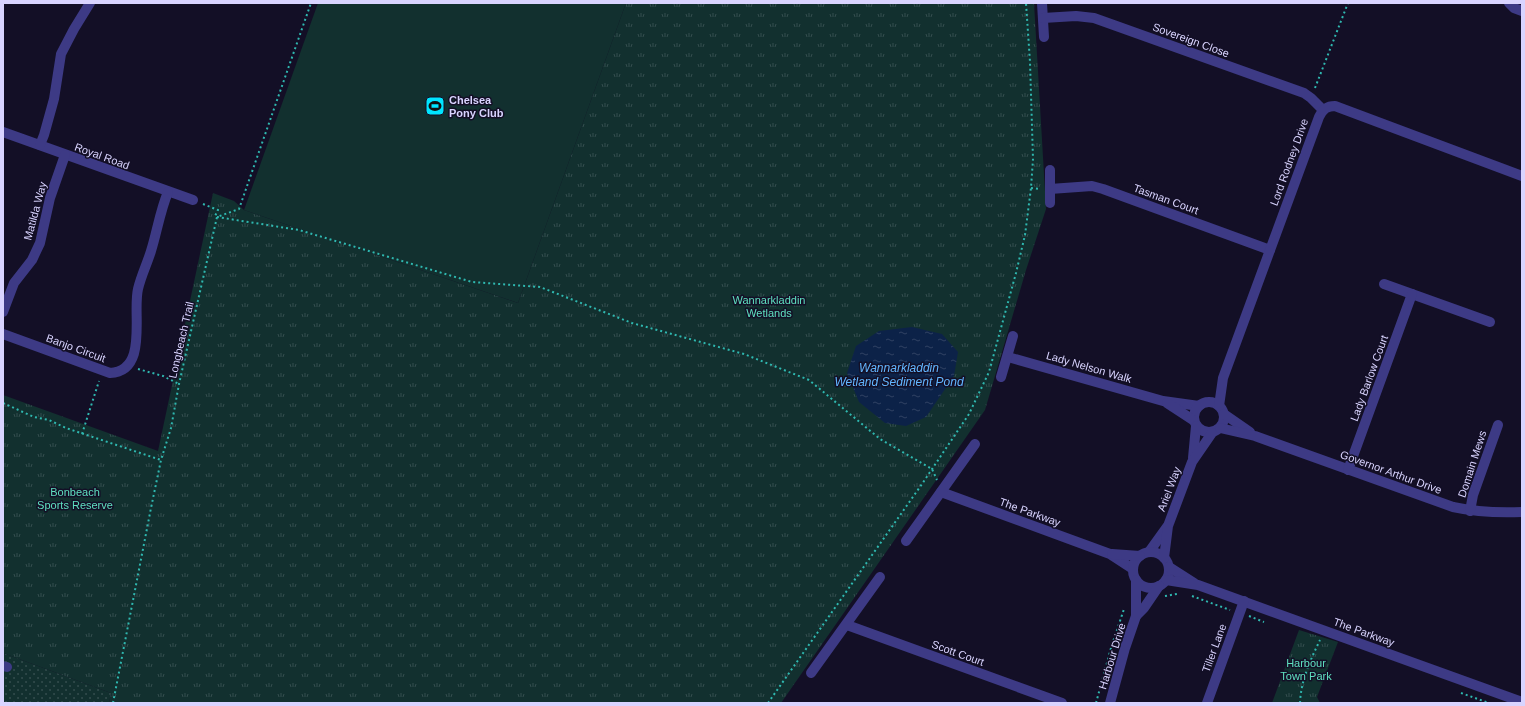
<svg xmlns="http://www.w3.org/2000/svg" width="1525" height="706" font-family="Helvetica,sans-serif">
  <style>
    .grass { fill: url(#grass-dots) }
    .park { fill: url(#park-tufts) }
    .pitch { fill: #12302f }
    .water { fill: url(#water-ripples) }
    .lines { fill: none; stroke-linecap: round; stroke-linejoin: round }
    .path { stroke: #2fb8b0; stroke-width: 2; stroke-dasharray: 2 3; stroke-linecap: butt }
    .minor { stroke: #3d3a85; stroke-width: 10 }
    .labels { text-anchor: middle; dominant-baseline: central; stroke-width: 3; stroke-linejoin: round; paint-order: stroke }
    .street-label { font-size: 11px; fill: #d9d4ff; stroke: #130f26 }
    .poi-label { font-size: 11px; font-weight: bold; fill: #d9d4ff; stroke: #130f26; text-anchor: start }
    .park-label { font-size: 11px; fill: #5fe0c0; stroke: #130f26 }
    .water-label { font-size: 12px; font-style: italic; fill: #62b6ff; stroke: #130f26 }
  </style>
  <defs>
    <pattern id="grass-dots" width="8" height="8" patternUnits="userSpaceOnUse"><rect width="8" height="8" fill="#12302f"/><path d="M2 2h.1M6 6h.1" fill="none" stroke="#344d4e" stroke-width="1.8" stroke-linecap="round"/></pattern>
    <pattern id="park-tufts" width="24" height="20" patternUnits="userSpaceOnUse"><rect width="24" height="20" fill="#12302f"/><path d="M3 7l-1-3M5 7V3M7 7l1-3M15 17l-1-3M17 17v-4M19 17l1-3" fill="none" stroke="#344d4e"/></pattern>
    <pattern id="water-ripples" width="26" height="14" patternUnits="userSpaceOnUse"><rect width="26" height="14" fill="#0c2248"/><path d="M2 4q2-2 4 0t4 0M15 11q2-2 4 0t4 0" fill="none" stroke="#2f4163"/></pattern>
  </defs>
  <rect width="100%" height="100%" fill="#130f26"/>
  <path class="grass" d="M3 653 111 693 109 703H3Z"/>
  <g class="park">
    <path d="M626 3H1034L1046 209 1026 270 985 410 781 703H109L111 693 3 653V395L158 451 213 193 234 201 244 210 518 303Z"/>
    <path d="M1299 630 1338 642 1317 697 1320 703H1272Z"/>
  </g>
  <path class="pitch" d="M318 3H626L518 303 244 210Z"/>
  <path class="water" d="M912 327 942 334 958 352 954 376 926 417 906 426 885 423 859 402 847 373 856 346 879 331Z"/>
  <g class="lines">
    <g class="path">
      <path d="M1315 88 1348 3"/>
      <path d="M1031 188 1040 189"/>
      <path d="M203 204 218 210 215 216 217 217 299 230 472 282 540 287 632 323 744 354 809 380 880 439 932 469 937 480"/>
      <path d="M138 369 163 376 179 384"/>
      <path d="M3 403 34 417 49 420 66 428 161 460"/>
      <path d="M82 434 99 381"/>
      <path d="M1165 596 1177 594"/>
      <path d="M1192 596 1230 610"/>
      <path d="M1249 616 1264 622"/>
      <path d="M1461 693 1489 703"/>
      <path d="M113 703 151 508 161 460 171 428 179 384 217 217 239 209 311 3"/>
      <path d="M768 703 922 484 969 414 989 372 1016 273 1025 235 1031 188 1033 159 1030 62 1026 3"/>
      <path d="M1096 703 1111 648 1124 609"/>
      <path d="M1300 703C1301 680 1310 661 1320 640"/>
    </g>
    <g class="minor">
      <path d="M1042 3 1044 37"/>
      <path d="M1509 3 1514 8 1522 11"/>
      <path d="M1043 18 1076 16 1094 18 1304 93 1311 98 1323 110"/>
      <path d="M3 132 193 200"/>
      <path d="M40 145 44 135 54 99 61 54 74 29 90 3"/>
      <path d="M1050 189 1092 186 1103 189 1270 250"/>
      <path d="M1050 203V170"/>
      <path d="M1384 284 1490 322"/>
      <path d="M3 312 14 283 32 260 40 243 50 198 65 155"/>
      <path d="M3 334 110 373C149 371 132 313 138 289 141 276 147 264 151 251 157 232 160 211 168 192"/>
      <path d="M1008 357 1163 401 1199 406"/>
      <path d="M1001 377 1013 336"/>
      <circle cx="1209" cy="417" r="15"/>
      <path d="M1167 403 1193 420"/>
      <path d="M1219 406 1223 378 1319 117C1323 109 1327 106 1335 106L1522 176"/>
      <path d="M1224 414 1250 432"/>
      <path d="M1220 428 1255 436 1453 507C1476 512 1499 513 1522 512"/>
      <path d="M1193 458 1196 426"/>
      <path d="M1348 470 1412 294"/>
      <path d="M941 492 1110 554 1133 569"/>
      <path d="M1470 511 1473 495 1498 425"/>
      <path d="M906 541 975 444"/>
      <path d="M1149 552 1167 527"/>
      <circle cx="1151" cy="570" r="18"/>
      <path d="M1112 554 1140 556"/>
      <path d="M1164 558 1168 526 1192 462 1212 433"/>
      <path d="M1169 567 1194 583"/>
      <path d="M1166 580 1198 585 1522 702"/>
      <path d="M1136 616 1144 608 1159 586"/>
      <path d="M847 625 1062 703"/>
      <path d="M3 666 7 667"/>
      <path d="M811 673 880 577"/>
      <path d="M1110 703 1125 648 1136 616V580"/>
      <path d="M1207 703 1244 601"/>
    </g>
  </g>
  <defs>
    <symbol id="stadium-square" viewBox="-11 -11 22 22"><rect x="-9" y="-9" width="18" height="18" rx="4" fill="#00e5ff" stroke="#130f26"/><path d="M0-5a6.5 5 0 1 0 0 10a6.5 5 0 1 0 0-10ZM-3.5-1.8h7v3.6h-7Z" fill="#111"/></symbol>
  </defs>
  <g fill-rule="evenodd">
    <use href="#stadium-square" x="424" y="95" width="22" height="22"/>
  </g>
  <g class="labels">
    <g class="street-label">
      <text transform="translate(1191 40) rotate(20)">Sovereign Close</text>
      <text transform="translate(102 156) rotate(20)">Royal Road</text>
      <text transform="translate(1289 162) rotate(-70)">Lord Rodney Drive</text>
      <text transform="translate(1166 199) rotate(20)">Tasman Court</text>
      <text transform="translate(35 211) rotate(-75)">Matilda Way</text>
      <text transform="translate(181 340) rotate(-77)">Longbeach Trail</text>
      <text transform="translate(76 348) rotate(20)">Banjo Circuit</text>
      <text transform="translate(1089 367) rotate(16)">Lady Nelson Walk</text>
      <text transform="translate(1369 378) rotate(-70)">Lady Barlow Court</text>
      <text transform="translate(1472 464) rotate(-72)">Domain Mews</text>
      <text transform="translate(1391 472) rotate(20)">Governor Arthur Drive</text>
      <text transform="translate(1169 489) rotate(-69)">Ariel Way</text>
      <text transform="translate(1030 512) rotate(20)">The Parkway</text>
      <text transform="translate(1364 632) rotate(20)">The Parkway</text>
      <text transform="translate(1214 648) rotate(-70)">Tiller Lane</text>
      <text transform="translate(958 653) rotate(20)">Scott Court</text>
      <text transform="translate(1112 656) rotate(-73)">Harbour Drive</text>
    </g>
    <g class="poi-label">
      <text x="449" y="100">Chelsea<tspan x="449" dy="13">Pony Club</tspan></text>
    </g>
    <g class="park-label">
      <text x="769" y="300">Wannarkladdin<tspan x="769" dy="13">Wetlands</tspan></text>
      <text x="75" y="492">Bonbeach<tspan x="75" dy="13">Sports Reserve</tspan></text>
      <text x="1306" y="663">Harbour<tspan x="1306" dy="13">Town Park</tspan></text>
    </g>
    <g class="water-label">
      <text x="899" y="368">Wannarkladdin<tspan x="899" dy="14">Wetland Sediment Pond</tspan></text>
    </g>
  </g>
  <rect width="1525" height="706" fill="none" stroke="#d9d4ff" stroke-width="8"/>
</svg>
